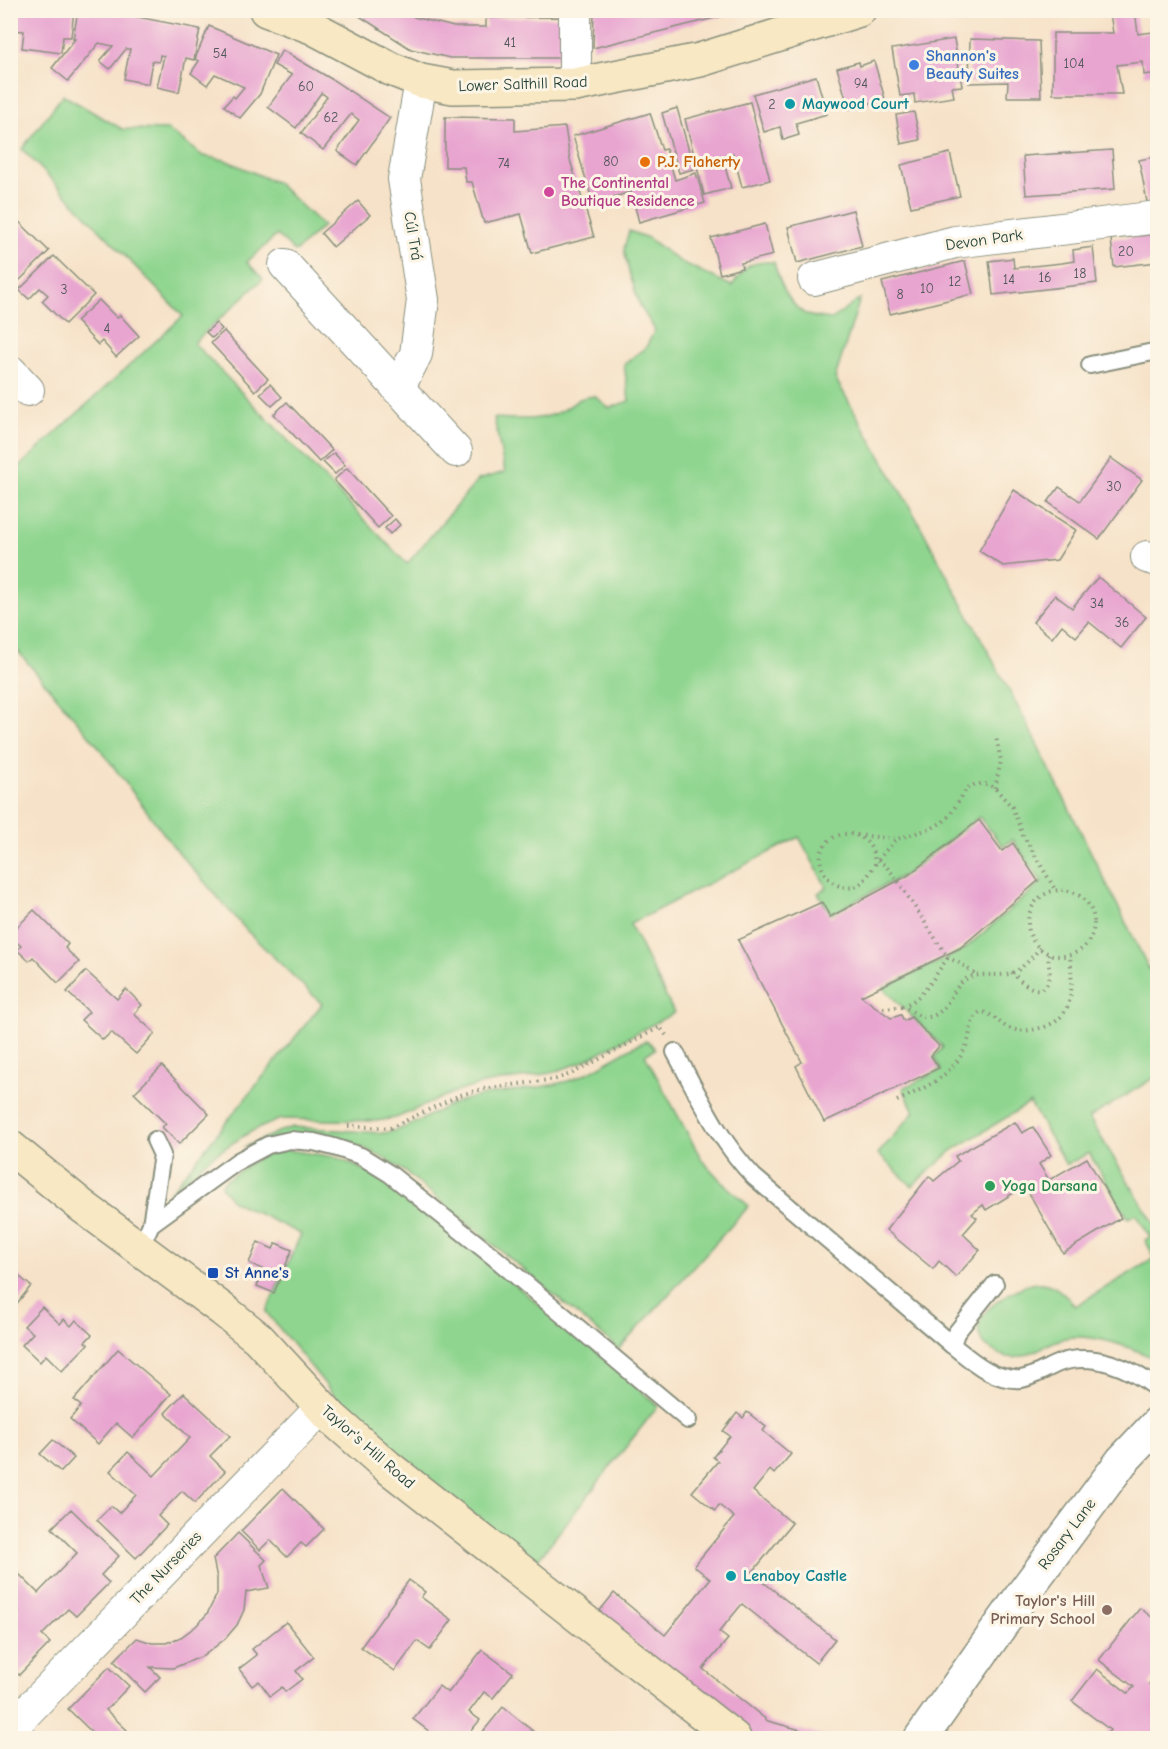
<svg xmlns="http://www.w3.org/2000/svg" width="1168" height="1749" font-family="'Comic Neue',sans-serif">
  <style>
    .green { fill: #8fd58f; stroke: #578962; stroke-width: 1.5 }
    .building { fill: #e8a5d0 }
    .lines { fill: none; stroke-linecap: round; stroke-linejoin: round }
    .service-casing { stroke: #8a907e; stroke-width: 20 }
    .minor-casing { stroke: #8a907e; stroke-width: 34 }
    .tertiary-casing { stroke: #8a907e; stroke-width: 36 }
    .secondary-casing { stroke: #8a907e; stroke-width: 36 }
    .path { stroke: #8a907e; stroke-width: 4; stroke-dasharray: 1.5 4.5; stroke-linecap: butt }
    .service { stroke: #fff; stroke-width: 16 }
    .minor { stroke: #fff; stroke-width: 32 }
    .tertiary { stroke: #fff; stroke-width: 33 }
    .secondary { stroke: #f8e8c3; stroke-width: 33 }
    .shop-dot { fill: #3f7fe0; stroke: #fcf5e5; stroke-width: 2 }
    .culture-dot { fill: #0f9aa8; stroke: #fcf5e5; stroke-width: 2 }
    .food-dot { fill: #e8710a; stroke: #fcf5e5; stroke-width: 2 }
    .hotel-dot { fill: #d1479c; stroke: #fcf5e5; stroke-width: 2 }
    .leisure-dot { fill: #2e9e5b; stroke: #fcf5e5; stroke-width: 2 }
    .transit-dot { fill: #1a4fb4; stroke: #fcf5e5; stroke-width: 2 }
    .education-dot { fill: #8d6e63; stroke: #fcf5e5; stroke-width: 2 }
    .labels { text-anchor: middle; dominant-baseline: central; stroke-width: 6; stroke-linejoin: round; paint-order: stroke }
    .number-label { font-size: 14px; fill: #51575b }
    .shop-label { font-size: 16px; font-weight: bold; fill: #366cbe; stroke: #fcf5e5; text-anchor: start }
    .street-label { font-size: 16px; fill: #1f3d34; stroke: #fcf5e5 }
    .culture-label { font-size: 16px; font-weight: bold; fill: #0d838f; stroke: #fcf5e5; text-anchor: start }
    .food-label { font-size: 16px; font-weight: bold; fill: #c56008; stroke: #fcf5e5; text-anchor: start }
    .hotel-label { font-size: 16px; font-weight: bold; fill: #b23c85; stroke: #fcf5e5; text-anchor: start }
    .leisure-label { font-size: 16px; font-weight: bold; fill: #27864d; stroke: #fcf5e5; text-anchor: start }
    .transit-label { font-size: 16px; font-weight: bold; fill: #164399; stroke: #fcf5e5; text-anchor: start }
    .education-label { font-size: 16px; font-weight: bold; fill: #785e54; stroke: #fcf5e5; text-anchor: end }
  </style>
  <rect width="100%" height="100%" fill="#fcf5e5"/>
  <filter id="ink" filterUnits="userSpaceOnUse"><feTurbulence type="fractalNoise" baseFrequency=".0167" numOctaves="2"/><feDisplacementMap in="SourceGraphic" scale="12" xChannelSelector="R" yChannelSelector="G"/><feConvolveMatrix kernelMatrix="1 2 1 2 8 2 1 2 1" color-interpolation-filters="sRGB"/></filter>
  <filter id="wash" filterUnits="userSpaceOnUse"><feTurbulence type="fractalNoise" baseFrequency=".008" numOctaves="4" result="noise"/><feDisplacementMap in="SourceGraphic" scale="24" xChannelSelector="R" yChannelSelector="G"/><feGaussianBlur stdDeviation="1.35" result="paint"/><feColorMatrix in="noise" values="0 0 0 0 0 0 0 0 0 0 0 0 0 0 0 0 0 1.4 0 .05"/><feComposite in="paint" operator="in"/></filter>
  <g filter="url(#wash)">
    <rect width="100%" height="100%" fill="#f6e2c8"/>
    <g class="green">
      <path d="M63 95 122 129 168 130 203 156 225 160 277 183 323 226 295 252 277 235 247 262 263 279 194 343 407 564 478 480 505 472 494 418C517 419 540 422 561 411 578 403 573 398 595 396L609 408 629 401 624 364 646 347 655 330 640 306 629 272 624 249 629 231 648 238 679 261 732 286C746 266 748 261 774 262 778 280 790 308 808 315 815 318 825 318 832 319L860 299 835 378 914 514 1026 722 1157 985V1076L1089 1118 1157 1228V1360C1133 1348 1101 1336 1073 1337 1041 1339 1023 1372 992 1350 987 1347 982 1344 980 1337 977 1331 979 1321 983 1315 993 1302 1025 1281 1042 1283 1057 1285 1065 1295 1075 1306L1155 1258 1145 1240 1150 1237 1136 1214 1128 1218 1089 1153 1066 1165 1030 1103 953 1150 912 1186 878 1154 914 1112 903 1088 941 1070 934 1057 943 1047 883 988 963 950 1042 882 1013 840 1003 846 979 817 906 874 831 914 818 893 827 888 799 837 630 924 674 1013 582 1062 551 1073 483 1084 452 1093 396 1118 376 1121 281 1119 250 1132 212 1156 169 1193 322 1004 247 931 173 846 98 746 11 643V474L183 316 22 149Z"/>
      <path d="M645 1041 650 1043 655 1049 645 1055 702 1160 723 1183 749 1206 619 1349 407 1173C352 1135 307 1123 243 1148L278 1132 293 1127 382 1133C411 1130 432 1111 458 1102 495 1089 535 1092 571 1080 598 1071 619 1052 645 1041Z"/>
      <path d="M287 1150 336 1157 368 1172 407 1195 607 1361 658 1406 535 1563 385 1446 348 1412 266 1312 301 1234 232 1201 221 1186 224 1181 260 1157Z"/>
    </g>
    <g id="blocks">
      <g class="building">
        <path d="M10 10H74L71 37H63L61 53 22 48 24 31 10 30Z"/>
        <path d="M78 10H133L132 16 200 29 194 60 186 58 179 92 157 87 164 56 160 55 159 62 152 61 148 84 124 79 130 49H126L110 69 100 61 113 46 99 43 68 81 52 68 75 39H73Z"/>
        <path d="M350 10H405L414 17 454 27H486V18L567 17 568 58H450L411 49Z"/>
        <path d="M594 10H742L743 11 593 48Z"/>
        <path d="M1133 10H1135L1138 34 1153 32 1154 40H1158V73L1144 75 1143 62 1117 65 1122 94H1053V33H1113L1110 13Z"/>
        <path d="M209 26 276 55 260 94 240 118 224 106 233 96 235 98 244 87 215 74 207 85 191 73 199 61 195 59Z"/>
        <path d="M954 39 962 86 952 87 954 97 915 103 914 94 900 96 892 49Z"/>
        <path d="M970 39 1039 41 1041 97H1007L1008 82 969 83Z"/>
        <path d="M282 50 333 80 390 118 357 165 337 151 359 120 351 114 323 150 301 133 327 97 323 94 321 93 296 128 268 107 292 75 274 65Z"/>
        <path d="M874 61 885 99 849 109 837 68 859 62 860 66Z"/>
        <path d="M816 76 827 114 796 123 799 135 783 140 780 127 764 132 753 94Z"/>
        <path d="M750 102 770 180 742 187 733 153 729 154 722 156 731 188 704 195 685 119Z"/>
        <path d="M677 108 694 169 679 173 662 113Z"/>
        <path d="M914 112 920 140 901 144 896 115Z"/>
        <path d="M650 113 662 150 666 149 675 180 696 173 705 203 639 222 631 192 593 203 573 136Z"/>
        <path d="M445 117 515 118V131L565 127 570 160 594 237 532 253 521 214 484 223 472 182H466L464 167H445Z"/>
        <path d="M1112 150 1115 189 1026 195 1023 156Z"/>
        <path d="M950 153 960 196 911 207 901 165Z"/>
        <path d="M1158 156V200L1147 202 1139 160Z"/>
        <path d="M358 201 370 215 333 247 321 233Z"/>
        <path d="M853 210 862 246 797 263 788 227Z"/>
        <path d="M10 213 49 251 20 280 10 270Z"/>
        <path d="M765 224 773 255 741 263 742 268 720 274 711 238Z"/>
        <path d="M1158 234V262L1114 267 1111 239Z"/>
        <path d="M1093 247 1097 283 993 295 989 261 1013 258 1014 268 1062 263 1074 261 1073 250Z"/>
        <path d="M54 256 94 295 65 324 42 301 48 295 40 288 29 299 19 290Z"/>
        <path d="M965 261 973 294 890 314 882 282Z"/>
        <path d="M99 300 117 318 120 315 139 336 116 357 102 341 98 345 76 321Z"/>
        <path d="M216 323 222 329 212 338 206 332Z"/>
        <path d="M224 331 268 379 255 391 211 343Z"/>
        <path d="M270 384 282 397 272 406 260 394Z"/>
        <path d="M287 402 332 450 319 462 274 414Z"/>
        <path d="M334 453 345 465 335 474 323 462Z"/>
        <path d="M1111 458 1142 480 1099 539 1048 502 1059 487 1080 501Z"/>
        <path d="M347 468 391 516 378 528 334 480Z"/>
        <path d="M1014 490 1076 530 1057 560 1003 566 979 551Z"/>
        <path d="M395 519 400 525 390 534 385 528Z"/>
        <path d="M1098 577 1146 617 1121 648 1089 622 1076 637 1062 625 1052 638 1033 622 1055 595 1072 608Z"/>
        <path d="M979 820 1002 851 1013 843 1038 881 960 948 861 996 891 1018 901 1015 904 1021 911 1017 939 1046 931 1056 939 1068 824 1122 796 1066 802 1062 738 940 822 902 830 917 907 876Z"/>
        <path d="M34 910 68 944 65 948 79 962 58 983 33 957 29 961 17 950 21 946 10 936V934Z"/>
        <path d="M86 971 117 999 126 989 142 1005 134 1014 155 1033 136 1054 111 1032 103 1040 81 1020 89 1012 67 992Z"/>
        <path d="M162 1066 209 1114 179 1144 162 1127 166 1124 134 1093Z"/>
        <path d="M1015 1122 1022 1133 1033 1127 1051 1155 1039 1164 1049 1180 1087 1158 1121 1218 1063 1253 1025 1186 986 1210 983 1205 972 1214 977 1218 963 1234 980 1250 956 1277 939 1261 933 1269 886 1230 929 1176 934 1181 958 1161 955 1156Z"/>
        <path d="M258 1242 273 1249 276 1243 292 1250 274 1293 257 1286 264 1270 249 1263Z"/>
        <path d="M15 1273 31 1286 10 1312V1279Z"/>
        <path d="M42 1307 60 1324 64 1319 71 1326 76 1320 92 1335 85 1342 88 1344 62 1371 46 1355 40 1362 22 1345 33 1333 24 1326Z"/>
        <path d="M118 1349 171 1394 133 1438 116 1423 98 1444 70 1419 81 1406 74 1400Z"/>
        <path d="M184 1393 230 1436 210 1456 225 1471 195 1503 182 1491 158 1516 167 1525 136 1558 97 1520 111 1506 119 1513 136 1495 110 1471 128 1452 154 1476 190 1438 165 1413Z"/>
        <path d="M747 1412 766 1427 763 1431 791 1454 774 1474 770 1470 753 1491 792 1523 752 1573 835 1639 816 1663 742 1604 719 1632 728 1639 703 1669 768 1721 830 1738H754L598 1613 614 1593 665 1635 710 1579 694 1566 734 1517 719 1505 715 1511 692 1492 718 1461 713 1457 730 1436 723 1431 737 1413 743 1418Z"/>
        <path d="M53 1440 74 1458 61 1472 40 1454Z"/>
        <path d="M283 1488 324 1529 306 1547 301 1543 287 1557 270 1540 260 1550 241 1531Z"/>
        <path d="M71 1509 119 1556 101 1575 109 1583 76 1616 68 1609 42 1635 50 1643 19 1675 10 1668V1621L19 1612 10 1604V1573L14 1569 38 1593 77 1553 52 1528Z"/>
        <path d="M238 1533 266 1560 261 1565 269 1588 246 1592 244 1610 237 1625 225 1639 203 1656 173 1668 150 1667 160 1677 145 1692 114 1661 137 1638 152 1643H166L181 1637 196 1626 207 1614 217 1594V1578L213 1559Z"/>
        <path d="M409 1580 425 1592 421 1597 452 1620 430 1650 417 1641 395 1671 361 1647Z"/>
        <path d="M1140 1608 1158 1622V1673L1149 1684 1158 1692V1738H1103L1110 1730 1072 1701 1097 1669 1128 1693 1134 1687 1099 1660Z"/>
        <path d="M286 1622 314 1657 296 1671 302 1679 285 1692 282 1687 270 1696 259 1681 252 1686 239 1669 257 1655 252 1649Z"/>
        <path d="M482 1650 513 1673 493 1698 484 1692 469 1712 480 1720 465 1738H438L413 1719 439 1686 448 1693Z"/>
        <path d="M109 1667 129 1686 106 1710 127 1730 120 1738H98L68 1709Z"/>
        <path d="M503 1707 534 1732 528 1738H478Z"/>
      </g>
    </g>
  </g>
  <g filter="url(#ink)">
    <use href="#blocks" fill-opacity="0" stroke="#8a907e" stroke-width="1.5"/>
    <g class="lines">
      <defs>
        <g id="service">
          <path d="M1090 365 1158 351"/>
          <path d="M675 1052C699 1096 719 1141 754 1177L952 1345"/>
          <path d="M151 1224 162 1155 155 1140"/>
          <path d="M139 1250 151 1224 238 1161 268 1145 290 1140 314 1142 334 1147 361 1156 390 1174 495 1258 688 1420"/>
          <path d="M995 1284 956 1333 952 1345C971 1360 993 1381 1021 1379 1034 1377 1046 1368 1059 1363 1093 1351 1131 1368 1158 1389"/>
        </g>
        <g id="minor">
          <path d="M575 10V85"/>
          <path d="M285 265 456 451"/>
          <path d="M814 279 955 242 1158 217"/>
          <path d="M10 371 28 390"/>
          <path d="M398 389 416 354 423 300 404 179 421 81"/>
          <path d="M1147 557 1158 560"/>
          <path d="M10 1729 322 1407"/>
        </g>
        <path id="tertiary" d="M921 1738 1025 1591 1122 1461 1158 1423"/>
        <g id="secondary">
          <path d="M266 10 312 27 391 69 421 81 453 87 575 85 700 60 859 10"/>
          <path d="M10 1147 82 1206 223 1310 258 1338 332 1418 388 1467 734 1738"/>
        </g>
      </defs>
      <use href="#service" class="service-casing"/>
      <use href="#minor" class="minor-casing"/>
      <use href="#tertiary" class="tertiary-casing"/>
      <use href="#secondary" class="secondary-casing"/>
      <g class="path">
        <path d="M995 788 1001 761 996 737"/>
        <path d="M857 835 897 839 932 828 943 822 950 815 967 788 976 784H987L995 788 1012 807 1023 835 1056 891"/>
        <path d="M878 860 886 866 896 878 948 958 960 963 976 975"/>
        <path d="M875 865C873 816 810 831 822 868 825 876 830 881 837 885 860 894 866 878 876 863 882 854 890 846 897 839"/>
        <circle cx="1061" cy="923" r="33"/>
        <path d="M1012 972C1020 982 1043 1002 1049 978 1051 970 1047 962 1049 954"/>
        <path d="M902 1006C924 1000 934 975 948 958"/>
        <path d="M883 1008C889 1008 896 1006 902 1007 911 1008 917 1018 927 1017 947 1016 951 988 966 979 980 971 997 978 1012 973 1023 969 1032 957 1040 948"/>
        <path d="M897 1101C926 1087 952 1077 966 1046 972 1033 968 1021 980 1012 994 1012 999 1026 1012 1029 1022 1032 1034 1030 1044 1027 1077 1016 1072 983 1070 955"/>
        <path d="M348 1126 390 1128 460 1095 483 1089 556 1079 571 1074 660 1027 666 1035"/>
      </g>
      <use href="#service" class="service"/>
      <use href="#minor" class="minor"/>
      <use href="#tertiary" class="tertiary"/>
      <use href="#secondary" class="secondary"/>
    </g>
  </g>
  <circle class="shop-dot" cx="914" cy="65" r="6"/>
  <g class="culture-dot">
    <circle cx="790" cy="104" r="6"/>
    <circle cx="731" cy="1576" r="6"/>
  </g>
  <circle class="food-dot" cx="645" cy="162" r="6"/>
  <circle class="hotel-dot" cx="549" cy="192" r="6"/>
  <circle class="leisure-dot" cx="990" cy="1186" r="6"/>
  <rect class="transit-dot" x="207" y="1267" width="12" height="12" rx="3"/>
  <circle class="education-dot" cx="1107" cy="1610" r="6"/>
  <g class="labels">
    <g class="number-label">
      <text x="510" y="42">41</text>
      <text x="220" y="53">54</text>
      <text x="1074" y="63">104</text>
      <text x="861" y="83">94</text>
      <text x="306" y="86">60</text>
      <text x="772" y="104">2</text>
      <text x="331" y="117">62</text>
      <text x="611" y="161">80</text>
      <text x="504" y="163">74</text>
      <text x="1126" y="251">20</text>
      <text x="1080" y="273">18</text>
      <text x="1045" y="277">16</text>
      <text x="1009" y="279">14</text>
      <text x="955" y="281">12</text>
      <text x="927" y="288">10</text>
      <text x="64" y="289">3</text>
      <text x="900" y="294">8</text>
      <text x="107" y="328">4</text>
      <text x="1114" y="486">30</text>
      <text x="1097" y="603">34</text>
      <text x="1122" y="622">36</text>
    </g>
    <g class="shop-label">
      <text x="926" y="56">Shannon's<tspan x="926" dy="18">Beauty Suites</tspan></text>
    </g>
    <g class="street-label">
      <text transform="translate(523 84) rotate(-2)">Lower Salthill Road</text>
      <text transform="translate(413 236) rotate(81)">Cúl Trá</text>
      <text transform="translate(984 240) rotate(-8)">Devon Park</text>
      <text transform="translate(368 1447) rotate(41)">Taylor's Hill Road</text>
      <text transform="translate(1067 1534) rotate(-53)">Rosary Lane</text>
      <text transform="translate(166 1568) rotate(-46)">The Nurseries</text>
    </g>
    <g class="culture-label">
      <text x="802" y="104">Maywood Court</text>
      <text x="743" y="1576">Lenaboy Castle</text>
    </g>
    <g class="food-label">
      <text x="657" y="162">P.J. Flaherty</text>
    </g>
    <g class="hotel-label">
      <text x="561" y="183">The Continental<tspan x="561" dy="18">Boutique Residence</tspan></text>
    </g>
    <g class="leisure-label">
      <text x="1002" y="1186">Yoga Darsana</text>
    </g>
    <g class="transit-label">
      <text x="225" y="1273">St Anne's</text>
    </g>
    <g class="education-label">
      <text x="1095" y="1601">Taylor's Hill<tspan x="1095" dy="18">Primary School</tspan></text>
    </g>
  </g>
  <rect width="1168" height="1749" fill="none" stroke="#fcf5e5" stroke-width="36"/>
</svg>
